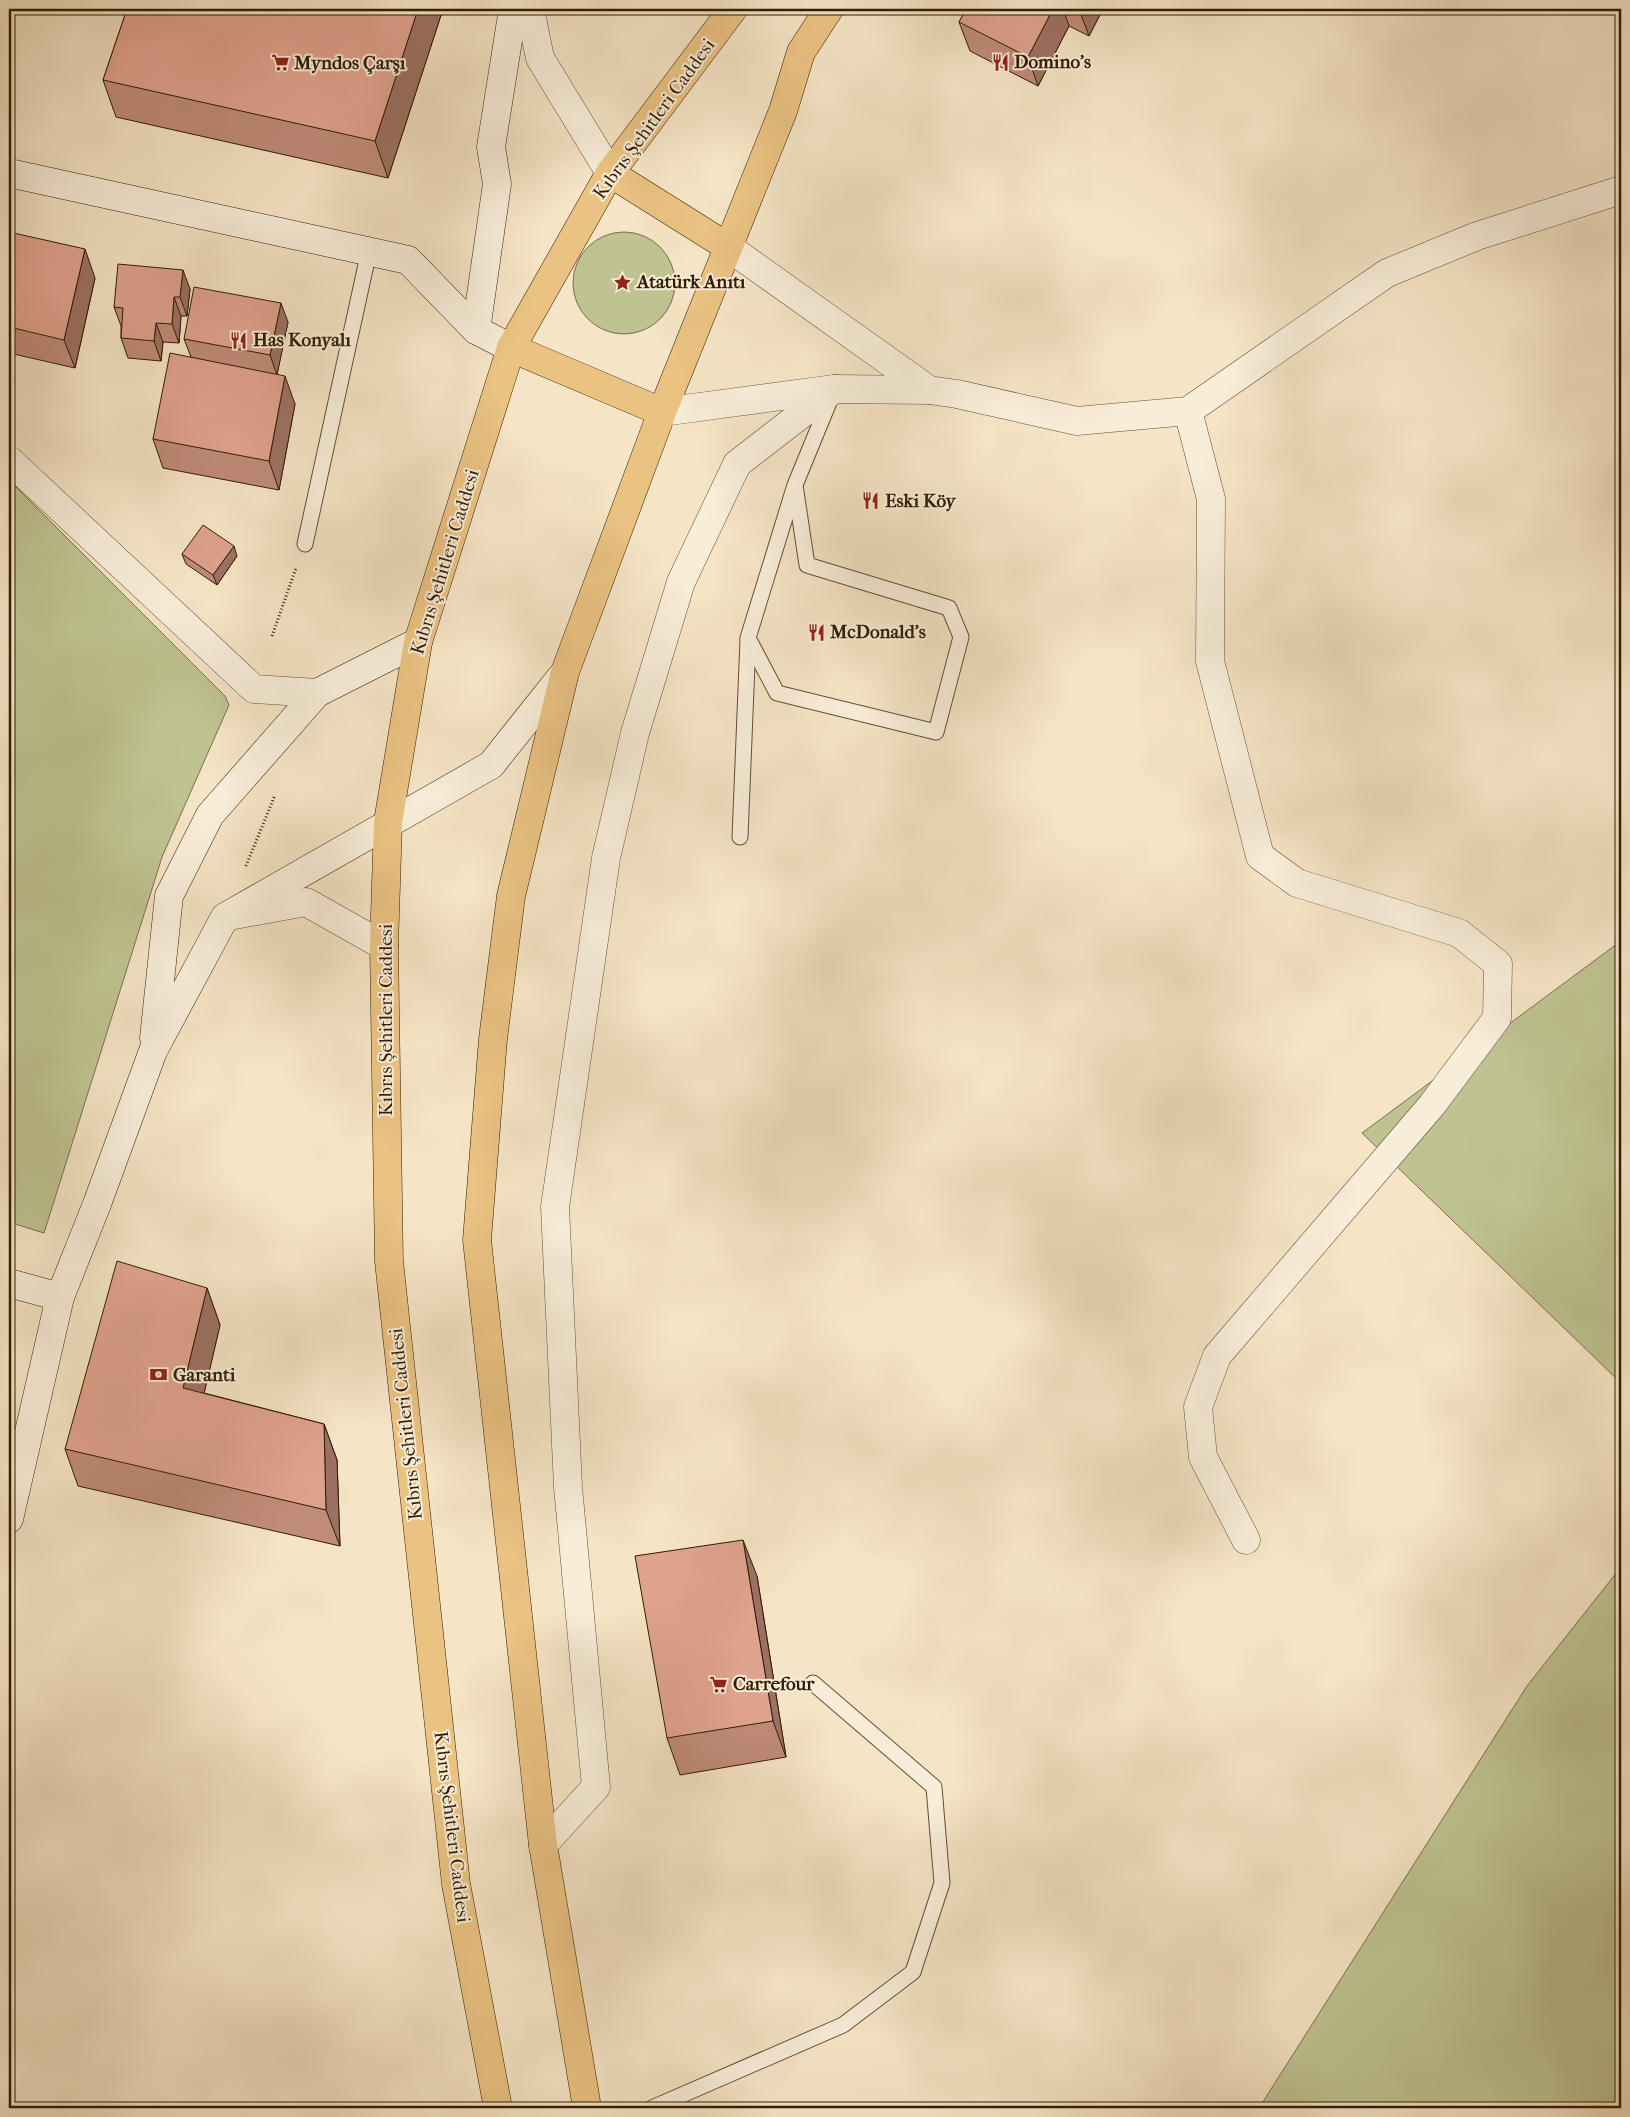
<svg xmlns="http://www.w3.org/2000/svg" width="1630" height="2117" font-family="'IM FELL French Canon',serif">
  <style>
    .green { fill: #bfc392; stroke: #78704a }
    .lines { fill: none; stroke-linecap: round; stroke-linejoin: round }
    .lane-casing { stroke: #624f34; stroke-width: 17 }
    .street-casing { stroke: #624f34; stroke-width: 29 }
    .secondary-casing { stroke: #311d03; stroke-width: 29 }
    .highway-casing { stroke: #311d03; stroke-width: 29 }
    .path { stroke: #311d03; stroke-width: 3; stroke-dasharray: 1 2.5; stroke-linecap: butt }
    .lane { stroke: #f8edd9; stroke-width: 15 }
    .street { stroke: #f8edd9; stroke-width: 28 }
    .secondary { stroke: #f8edd9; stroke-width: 28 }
    .highway { stroke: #eac282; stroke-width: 28 }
    .wall { fill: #c08b79; stroke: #311d03 }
    .shaded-wall { fill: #9c7163; stroke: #311d03 }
    .building { fill: #dfa28d; stroke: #311d03 }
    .labels { text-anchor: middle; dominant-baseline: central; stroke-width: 4; stroke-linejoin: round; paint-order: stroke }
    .poi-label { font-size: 19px; font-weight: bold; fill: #311d03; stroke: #f8edd9; text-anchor: start }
    .street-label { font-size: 19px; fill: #311d03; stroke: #f8edd9 }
  </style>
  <rect width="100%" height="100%" fill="#f5e4c5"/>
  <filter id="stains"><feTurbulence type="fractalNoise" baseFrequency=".004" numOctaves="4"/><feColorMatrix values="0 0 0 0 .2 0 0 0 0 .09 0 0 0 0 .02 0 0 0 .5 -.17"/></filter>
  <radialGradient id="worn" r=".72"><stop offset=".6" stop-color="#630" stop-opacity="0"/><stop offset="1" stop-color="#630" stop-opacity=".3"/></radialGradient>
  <g class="green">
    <circle cx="624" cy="283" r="51"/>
    <path d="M9 480 225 696 229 705 162 857 44 1233 9 1222Z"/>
    <path d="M1621 941V1383L1362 1133Z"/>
    <path d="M1621 1567V2108H1259L1527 1686Z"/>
  </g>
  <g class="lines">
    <defs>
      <g id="lane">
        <path d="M795 485 807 565 949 608 961 637 936 732 777 693 748 638 795 485 832 395"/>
        <path d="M305 544 369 251"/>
        <path d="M740 837 748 640"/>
        <path d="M652 2108 843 2025 913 1972 942 1883 934 1787 813 1683"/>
      </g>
      <g id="street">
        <path d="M530 9 540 58 610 173"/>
        <path d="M728 247 929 390"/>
        <path d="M1188 411 1211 499 1210 661 1260 856 1297 883 1459 933 1498 964 1497 1018 1432 1105 1217 1356 1198 1407 1203 1457 1246 1540"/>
        <path d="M662 412 834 389 929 390 957 394 1077 421 1188 411 1387 273 1477 236 1621 190"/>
        <path d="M9 460 254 689 317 693"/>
        <path d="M229 916 306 902 384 946"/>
        <path d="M543 1845 596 1787 568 1487 555 1207 606 858 635 733 681 582 737 464 834 389"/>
      </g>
      <g id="secondary">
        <path d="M9 173 408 260 476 330 511 348"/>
        <path d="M476 330 497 184 491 147 513 9"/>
        <path d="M154 1038 169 896 210 815 317 693 418 642"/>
        <path d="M9 1283 60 1297"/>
        <path d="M9 1519 60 1297 97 1204 153 1051 225 917 491 765 565 672"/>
      </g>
      <g id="highway">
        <path d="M610 173 728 247"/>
        <path d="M511 348 662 412"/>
        <path d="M498 2108 456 1884 389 1261 384 946 388 822 418 642 511 348 610 173 733 9"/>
        <path d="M587 2108 543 1845 477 1240 493 1039 511 896 565 672 662 412 783 111 801 52 829 9"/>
      </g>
    </defs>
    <use href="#lane" class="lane-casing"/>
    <use href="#street" class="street-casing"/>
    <use href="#secondary" class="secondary-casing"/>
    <use href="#highway" class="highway-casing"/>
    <g class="path">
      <path d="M272 636 296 568"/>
      <path d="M246 866 275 795"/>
    </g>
    <use href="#lane" class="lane"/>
    <use href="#street" class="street"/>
    <use href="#secondary" class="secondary"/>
    <use href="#highway" class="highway"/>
  </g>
  <g class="wall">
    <path d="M127 9H443L388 178 116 117 103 80Z"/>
    <path d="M966 9H1103L1089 36 1069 26 1038 86 970 51 959 22Z"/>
    <path d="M9 232 95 278 75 368 9 353Z"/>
    <path d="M190 289 187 316H181L179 343 163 342 161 361 128 358 121 338V326L114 307Z"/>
    <path d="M288 322 277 374 295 404 279 490 163 468 153 439 191 357 184 339Z"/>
    <path d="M182 554 237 556 217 585 186 564Z"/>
    <path d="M207 1288 220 1325 204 1393 324 1424 337 1460 340 1546 78 1486 65 1449Z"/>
    <path d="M757 1576 786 1757 680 1775 667 1738Z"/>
  </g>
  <g class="shaded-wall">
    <path d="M418 9H443L388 178 375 141Z"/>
    <path d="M1053 9H1063L1069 26 1038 86 1028 57Z"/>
    <path d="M1079 9H1103L1089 36Z"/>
    <path d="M85 249 95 278 75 368 64 340Z"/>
    <path d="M183 270 190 289 187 316 180 297Z"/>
    <path d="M174 297 181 316 179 343 172 324Z"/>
    <path d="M281 303 288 322 277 375 270 355Z"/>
    <path d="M156 323 163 342 161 361 154 341Z"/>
    <path d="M285 376 295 404 279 490 269 461Z"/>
    <path d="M234 546 237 556 217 585 213 575Z"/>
    <path d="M207 1288 220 1325 197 1424 183 1388Z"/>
    <path d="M324 1424 337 1460 340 1546 326 1510Z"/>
    <path d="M743 1540 757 1576 786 1757 773 1721Z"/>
  </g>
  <g class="building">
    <path d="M127 9H418L375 141 103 80Z"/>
    <path d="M966 9H1053L1028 57 959 22Z"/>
    <path d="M9 232 85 249 64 340 9 327Z"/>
    <path d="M118 264 183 270 180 297H174L172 324 156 323 154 341 121 338 123 308 114 307Z"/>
    <path d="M194 287 281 303 270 355 184 339Z"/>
    <path d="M170 353 285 376 269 461 153 439Z"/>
    <path d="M203 525 234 546 213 575 182 554Z"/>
    <path d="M117 1261 207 1288 183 1388 324 1424 326 1510 65 1449Z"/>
    <path d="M743 1540 773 1721 667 1738 635 1556Z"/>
  </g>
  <defs>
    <symbol id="restaurant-bare" viewBox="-9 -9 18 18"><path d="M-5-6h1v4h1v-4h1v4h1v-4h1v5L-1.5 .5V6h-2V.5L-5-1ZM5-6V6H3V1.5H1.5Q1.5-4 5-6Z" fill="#8f2418" stroke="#f8edd9" stroke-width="2.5" paint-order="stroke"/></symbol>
    <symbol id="supermarket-bare" viewBox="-9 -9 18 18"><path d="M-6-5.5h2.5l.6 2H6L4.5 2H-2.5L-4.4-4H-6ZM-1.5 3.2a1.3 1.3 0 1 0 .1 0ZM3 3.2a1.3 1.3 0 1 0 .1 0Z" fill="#8f2418" stroke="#f8edd9" stroke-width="2.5" paint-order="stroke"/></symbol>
    <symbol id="sight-bare" viewBox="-9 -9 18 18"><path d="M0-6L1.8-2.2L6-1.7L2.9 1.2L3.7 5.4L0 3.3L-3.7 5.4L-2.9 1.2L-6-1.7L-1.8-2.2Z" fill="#8f2418" stroke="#f8edd9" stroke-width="2.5" paint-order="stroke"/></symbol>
    <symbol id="bank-bare" viewBox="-9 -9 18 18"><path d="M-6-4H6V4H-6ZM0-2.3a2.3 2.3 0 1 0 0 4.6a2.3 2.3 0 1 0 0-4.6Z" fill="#8f2418" stroke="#f8edd9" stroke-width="2.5" paint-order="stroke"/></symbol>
  </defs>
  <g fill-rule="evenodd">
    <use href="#restaurant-bare" x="988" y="50" width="25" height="25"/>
    <use href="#supermarket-bare" x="268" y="50" width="25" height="25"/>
    <use href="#sight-bare" x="610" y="270" width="25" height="25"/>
    <use href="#restaurant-bare" x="226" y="328" width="25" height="25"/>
    <use href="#restaurant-bare" x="858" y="488" width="25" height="25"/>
    <use href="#restaurant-bare" x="804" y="620" width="25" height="25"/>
    <use href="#bank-bare" x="146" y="1362" width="25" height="25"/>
    <use href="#supermarket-bare" x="706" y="1672" width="25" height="25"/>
  </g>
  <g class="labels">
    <g class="poi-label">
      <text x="1014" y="62">Domino's</text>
      <text x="294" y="63">Myndos Çarşı</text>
      <text x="637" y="282">Atatürk Anıtı</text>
      <text x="253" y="340">Has Konyalı</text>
      <text x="885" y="501">Eski Köy</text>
      <text x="830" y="632">McDonald's</text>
      <text x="173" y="1375">Garanti</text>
      <text x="733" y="1684">Carrefour</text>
    </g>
    <g class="street-label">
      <text transform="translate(654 119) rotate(-54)">Kıbrıs Şehitleri Caddesi</text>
      <text transform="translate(445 562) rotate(-73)">Kıbrıs Şehitleri Caddesi</text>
      <text transform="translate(386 1020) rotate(-90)">Kıbrıs Şehitleri Caddesi</text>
      <text transform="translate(406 1424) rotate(-96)">Kıbrıs Şehitleri Caddesi</text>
      <text transform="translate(452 1827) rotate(83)">Kıbrıs Şehitleri Caddesi</text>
    </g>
  </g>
  <rect width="1630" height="2117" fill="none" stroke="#f5e4c5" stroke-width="30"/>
  <rect x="10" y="10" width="1610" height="2097" fill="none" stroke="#311d03" stroke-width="2.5"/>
  <rect x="15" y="15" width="1600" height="2087" fill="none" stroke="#311d03"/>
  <rect width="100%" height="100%" filter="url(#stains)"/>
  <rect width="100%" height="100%" fill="url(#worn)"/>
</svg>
